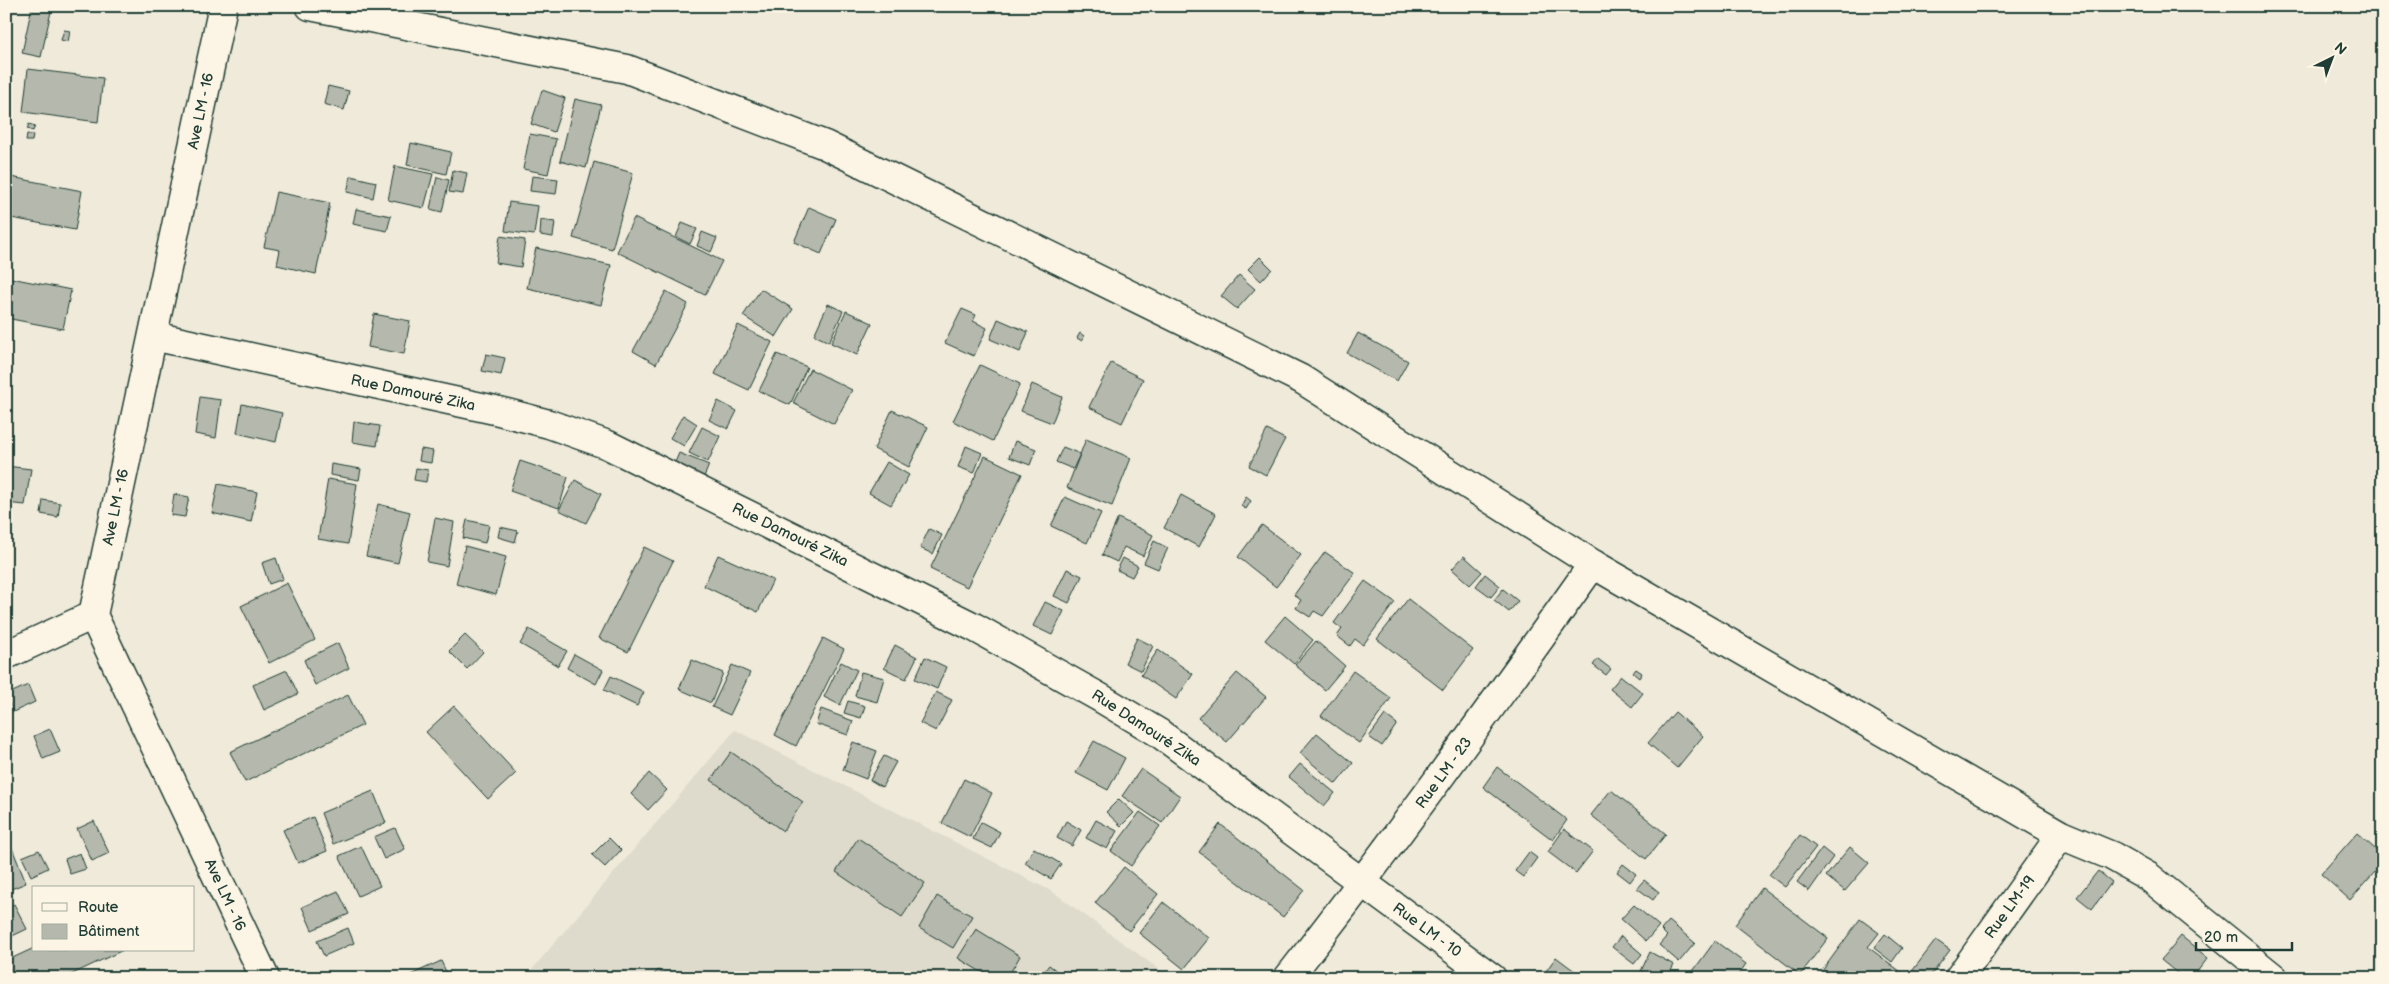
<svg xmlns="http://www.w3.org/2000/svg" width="2389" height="984" font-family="'Balsamiq Sans',sans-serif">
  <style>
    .built { fill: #dedbcc }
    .building { fill: #b5b9ad; stroke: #1f3d34 }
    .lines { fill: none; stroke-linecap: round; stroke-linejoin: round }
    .street-casing { stroke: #1f3d34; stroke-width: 31 }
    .street { stroke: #fcf5e5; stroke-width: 28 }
    .labels { text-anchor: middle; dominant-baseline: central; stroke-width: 4.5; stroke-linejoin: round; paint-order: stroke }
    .street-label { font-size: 15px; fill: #1f3d34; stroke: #fcf5e5 }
  </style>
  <rect width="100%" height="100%" fill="#efeada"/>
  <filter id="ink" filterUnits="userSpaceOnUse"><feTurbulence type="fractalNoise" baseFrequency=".02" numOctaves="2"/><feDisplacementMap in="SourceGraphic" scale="10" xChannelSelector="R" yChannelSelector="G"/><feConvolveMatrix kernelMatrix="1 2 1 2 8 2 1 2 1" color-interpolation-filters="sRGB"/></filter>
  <g filter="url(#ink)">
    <path class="built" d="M735 730 1053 892 1171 978H525Z"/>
    <g class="building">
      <path d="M32 6 52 7 41 57 22 53Z"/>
      <path d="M64 30 70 31 68 42 61 40Z"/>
      <path d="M28 69 103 78 98 122 23 112Z"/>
      <path d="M328 86 349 91 344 110 324 104Z"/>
      <path d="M542 90 565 98 554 132 531 124Z"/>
      <path d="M575 99 601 105 586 168 560 161Z"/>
      <path d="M29 124 35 126 33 131 27 129Z"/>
      <path d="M27 134 33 135 32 141H26Z"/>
      <path d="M530 134 556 139 548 174 523 169Z"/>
      <path d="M411 143 451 152 446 174 407 165Z"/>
      <path d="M594 162 633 173 612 249 573 238Z"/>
      <path d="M395 166 433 174 424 208 388 200Z"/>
      <path d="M453 170 467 173 463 194 449 192Z"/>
      <path d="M6 176 82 191 75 230 6 217Z"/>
      <path d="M351 176 376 182 373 198 347 192Z"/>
      <path d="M532 176 558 179 556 194 530 191Z"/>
      <path d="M437 177 449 180 442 212 430 209Z"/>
      <path d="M276 192 330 203 316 274 277 265 280 250 264 247Z"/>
      <path d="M509 202 538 206 534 235 505 231Z"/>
      <path d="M809 207 836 219 821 254 794 242Z"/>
      <path d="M356 209 391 216 387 231 353 224Z"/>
      <path d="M634 218 722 261 705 295 617 252Z"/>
      <path d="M541 220 555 222 553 237 540 235Z"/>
      <path d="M682 223 697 229 690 244 676 237Z"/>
      <path d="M702 232 717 238 711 252 697 246Z"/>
      <path d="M500 236 525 240 521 267 496 263Z"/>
      <path d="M536 248 611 265 601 305 527 288Z"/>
      <path d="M1260 257 1272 269 1261 281 1248 269Z"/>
      <path d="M1239 275 1255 289 1237 309 1221 296Z"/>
      <path d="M6 277 71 290 63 329 6 318Z"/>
      <path d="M761 289 793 309 776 337 743 316Z"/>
      <path d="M666 291 688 304 656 364 633 351Z"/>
      <path d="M828 304 843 311 829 342 814 335Z"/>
      <path d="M962 309 976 315 973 321 987 328 974 356 945 343Z"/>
      <path d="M846 311 872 323 857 355 831 343Z"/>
      <path d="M374 314 410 321 404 354 368 347Z"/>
      <path d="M998 319 1028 332 1020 352 990 339Z"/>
      <path d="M738 325 772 342 749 390 715 374Z"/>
      <path d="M1080 333 1084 336 1082 341 1077 338Z"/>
      <path d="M1358 333 1408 361 1397 381 1347 353Z"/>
      <path d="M486 354 505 358 501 375 482 371Z"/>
      <path d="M777 354 807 367 790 405 759 391Z"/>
      <path d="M1111 363 1143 379 1122 423 1089 407Z"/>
      <path d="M980 365 1020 384 993 441 953 421Z"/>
      <path d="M810 369 852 390 834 424 793 403Z"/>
      <path d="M1032 384 1062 397 1052 423 1021 411Z"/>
      <path d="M200 397 221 400 216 438 195 434Z"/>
      <path d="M718 401 737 411 728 429 709 420Z"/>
      <path d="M242 404 282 413 276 442 237 433Z"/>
      <path d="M892 410 928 427 909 467 874 449Z"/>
      <path d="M683 415 697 424 684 446 670 438Z"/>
      <path d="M354 422 380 426 377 446 352 442Z"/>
      <path d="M702 427 720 436 708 462 689 453Z"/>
      <path d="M1267 430 1285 439 1266 475 1249 466Z"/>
      <path d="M1086 439 1131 458 1112 506 1067 488Z"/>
      <path d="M1015 441 1036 449 1030 465 1009 457Z"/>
      <path d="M966 446 982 453 974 473 958 467Z"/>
      <path d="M1063 447 1080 454 1073 469 1056 462Z"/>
      <path d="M421 449 433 451 431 463 419 461Z"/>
      <path d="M679 453 709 465 701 484 671 472Z"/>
      <path d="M985 456 1022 474 967 587 930 569Z"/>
      <path d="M520 461 568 477 559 508 510 491Z"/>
      <path d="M887 462 909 475 891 505 869 493Z"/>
      <path d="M331 464 361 469 359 480 330 475Z"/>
      <path d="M6 466 31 469 25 505 6 503Z"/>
      <path d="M416 468 428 470 426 482 414 480Z"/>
      <path d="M328 479 357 484 348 544 318 539Z"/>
      <path d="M575 480 601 494 586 523 559 510Z"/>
      <path d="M218 484 257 492 251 522 212 513Z"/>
      <path d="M174 494 189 497 185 517 171 515Z"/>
      <path d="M1181 495 1216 514 1199 547 1164 528Z"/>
      <path d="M1065 497 1101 513 1087 543 1051 526Z"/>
      <path d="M1246 497 1251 501 1246 509 1241 506Z"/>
      <path d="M43 500 60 503 58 517 41 514Z"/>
      <path d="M378 504 410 512 398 563 366 556Z"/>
      <path d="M435 518 454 522 447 566 427 562Z"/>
      <path d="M1118 518 1153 535 1143 556 1124 547 1117 562 1102 555Z"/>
      <path d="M467 520 489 525 485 543 463 538Z"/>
      <path d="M1262 525 1301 555 1276 587 1238 557Z"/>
      <path d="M500 527 518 531 515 542 498 537Z"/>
      <path d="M929 529 942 535 933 554 920 548Z"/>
      <path d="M1154 541 1168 548 1158 569 1144 563Z"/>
      <path d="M465 546 506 557 496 595 456 584Z"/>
      <path d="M644 547 673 561 628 652 599 638Z"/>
      <path d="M1325 552 1355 573 1323 616 1314 611 1310 617 1296 608 1301 600 1294 595Z"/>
      <path d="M718 555 773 580 758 612 704 586Z"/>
      <path d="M1464 556 1482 572 1470 585 1452 569Z"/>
      <path d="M276 558 283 579 269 584 262 563Z"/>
      <path d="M1123 558 1138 566 1132 577 1117 570Z"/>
      <path d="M1067 569 1082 576 1069 603 1054 596Z"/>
      <path d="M1485 574 1500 586 1491 597 1476 586Z"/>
      <path d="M1365 581 1395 602 1363 645 1355 639 1350 646 1337 636 1342 629 1334 623Z"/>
      <path d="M287 583 315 640 269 663 241 606Z"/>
      <path d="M1503 589 1518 601 1509 612 1494 600Z"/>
      <path d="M1408 599 1473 650 1443 690 1377 639Z"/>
      <path d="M1045 602 1064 611 1052 635 1033 626Z"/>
      <path d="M1285 616 1313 640 1294 664 1265 640Z"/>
      <path d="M529 629 567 651 558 666 520 644Z"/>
      <path d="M465 635 483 652 467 669 449 651Z"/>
      <path d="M823 638 844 649 796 746 775 735Z"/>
      <path d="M1137 638 1153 646 1141 671 1125 663Z"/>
      <path d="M1316 641 1345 666 1325 690 1295 665Z"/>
      <path d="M338 643 349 668 315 685 304 660Z"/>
      <path d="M895 645 917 657 906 679 884 668Z"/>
      <path d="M1158 650 1193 674 1176 699 1141 675Z"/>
      <path d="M574 654 603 670 596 684 567 668Z"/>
      <path d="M925 657 946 667 937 689 915 679Z"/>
      <path d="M1598 659 1611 669 1606 675 1593 665Z"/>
      <path d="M692 660 723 673 711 703 679 689Z"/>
      <path d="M841 662 857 670 840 705 824 697Z"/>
      <path d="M732 665 750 673 730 715 712 707Z"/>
      <path d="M1636 669 1642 673 1639 678 1633 673Z"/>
      <path d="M287 670 298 694 264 710 253 685Z"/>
      <path d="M1353 671 1391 698 1359 743 1321 716Z"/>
      <path d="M861 672 884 678 877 702 855 696Z"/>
      <path d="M1237 673 1266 697 1227 742 1198 718Z"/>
      <path d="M611 676 644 692 637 706 604 690Z"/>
      <path d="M1621 676 1643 693 1632 707 1610 689Z"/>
      <path d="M28 685 35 702 13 712 6 695Z"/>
      <path d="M936 692 952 700 936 731 920 723Z"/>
      <path d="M348 695 363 725 245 782 230 752Z"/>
      <path d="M848 701 865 706 861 718 844 713Z"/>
      <path d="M454 706 516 773 488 799 426 732Z"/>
      <path d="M821 709 853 721 848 735 816 724Z"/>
      <path d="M1675 712 1703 736 1677 768 1648 743Z"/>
      <path d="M1385 715 1397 724 1382 746 1369 737Z"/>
      <path d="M50 729 60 752 43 759 34 736Z"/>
      <path d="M1317 733 1353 763 1336 784 1300 753Z"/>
      <path d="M1094 741 1125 758 1108 790 1076 773Z"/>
      <path d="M853 742 877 751 866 779 843 770Z"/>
      <path d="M731 752 803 802 783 831 711 780Z"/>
      <path d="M884 756 896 762 882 787 870 780Z"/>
      <path d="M1300 764 1335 793 1324 806 1289 777Z"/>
      <path d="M1497 767 1567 820 1553 840 1483 787Z"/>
      <path d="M1141 769 1180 796 1162 823 1122 796Z"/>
      <path d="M649 773 667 790 648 810 631 794Z"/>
      <path d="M964 779 992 793 970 837 942 823Z"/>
      <path d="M1611 790 1666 834 1646 859 1591 815Z"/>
      <path d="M373 791 386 823 333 844 321 813Z"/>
      <path d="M1119 799 1134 813 1121 826 1106 812Z"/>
      <path d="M1140 812 1160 826 1131 866 1111 851Z"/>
      <path d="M313 817 327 851 298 863 283 830Z"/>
      <path d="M1096 820 1117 831 1107 849 1086 838Z"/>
      <path d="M94 821 109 853 92 861 77 829Z"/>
      <path d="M1066 821 1081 830 1072 846 1057 838Z"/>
      <path d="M981 822 1000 832 992 848 973 839Z"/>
      <path d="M1220 824 1304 890 1283 917 1199 852Z"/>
      <path d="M395 828 405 849 384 859 374 837Z"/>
      <path d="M1564 829 1593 851 1576 873 1548 852Z"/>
      <path d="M6 833 26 883 6 891Z"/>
      <path d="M2357 833 2383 856V863L2350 900 2321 874Z"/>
      <path d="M1800 835 1816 847 1785 887 1769 875Z"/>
      <path d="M609 838 621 850 605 867 592 855Z"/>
      <path d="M858 838 925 883 902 917 836 872Z"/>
      <path d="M361 846 380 886 358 896 339 856Z"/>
      <path d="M1850 847 1869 863 1845 891 1826 876Z"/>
      <path d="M1034 848 1061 864 1051 879 1025 863Z"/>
      <path d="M1822 848 1833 857 1809 891 1797 882Z"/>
      <path d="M39 850 48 868 31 876 22 857Z"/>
      <path d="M1529 852 1537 858 1523 877 1515 871Z"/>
      <path d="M80 853 86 869 70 874 65 859Z"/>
      <path d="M1623 864 1636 874 1630 882 1617 872Z"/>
      <path d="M1124 867 1158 894 1129 931 1095 903Z"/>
      <path d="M2098 871 2112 882 2092 909 2077 897Z"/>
      <path d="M1644 880 1659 892 1653 900 1637 888Z"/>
      <path d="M1762 888 1828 938 1800 975 1735 925Z"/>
      <path d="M338 891 349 914 312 930 302 907Z"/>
      <path d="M937 896 972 916 953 948 919 928Z"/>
      <path d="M1163 902 1209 938 1184 969 1139 933Z"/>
      <path d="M14 904 27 929 6 939V908Z"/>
      <path d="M1634 905 1659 926 1646 941 1621 919Z"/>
      <path d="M1860 919 1879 933 1868 947 1909 978H1817Z"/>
      <path d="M1669 921 1695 943 1679 962 1659 945 1667 936 1661 930Z"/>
      <path d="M348 928 354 943 324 956 317 941Z"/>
      <path d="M976 929 1020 956 1007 978H991L958 958Z"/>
      <path d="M1885 934 1902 948 1892 962 1874 948Z"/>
      <path d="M1621 936 1642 954 1634 964 1612 947Z"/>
      <path d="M2181 936 2208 958 2192 978H2183L2161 960Z"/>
      <path d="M1936 940 1950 950 1929 978H1916L1910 974Z"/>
      <path d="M1715 941 1746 964 1736 978H1688Z"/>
      <path d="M34 948V950H123L64 978H14L6 961Z"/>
      <path d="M1650 952 1674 965 1667 978H1654L1641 971Z"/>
      <path d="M1556 957 1584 978H1555L1546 971Z"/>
      <path d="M441 961 449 978H404Z"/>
      <path d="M1049 965 1066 978H1039Z"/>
      <path d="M658 970 668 978H651Z"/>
    </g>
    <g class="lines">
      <defs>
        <g id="street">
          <path d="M223 6 93 615 265 978"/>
          <path d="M310 6 627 69 825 145 1301 379 1593 564 2061 835 2112 856 2149 877 2274 978"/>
          <path d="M153 336 495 410 549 424 608 445 974 627 1099 697 1159 733 1492 978"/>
          <path d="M6 655 93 615"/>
          <path d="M1288 978C1394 843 1494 704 1593 564"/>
          <path d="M1959 978 2061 835"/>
        </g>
      </defs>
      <use href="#street" class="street-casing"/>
      <use href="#street" class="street"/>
    </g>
  </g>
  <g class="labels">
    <g class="street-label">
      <text transform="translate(201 111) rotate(-78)">Ave LM - 16</text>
      <text transform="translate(413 393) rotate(12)">Rue Damouré Zika</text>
      <text transform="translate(116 507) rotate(-78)">Ave LM - 16</text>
      <text transform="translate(790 535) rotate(26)">Rue Damouré Zika</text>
      <text transform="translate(1146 728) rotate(33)">Rue Damouré Zika</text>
      <text transform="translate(1444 773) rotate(-54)">Rue LM - 23</text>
      <text transform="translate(225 895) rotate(65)">Ave LM - 16</text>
      <text transform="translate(2010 907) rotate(-54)">Rue LM-19</text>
      <text transform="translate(1427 930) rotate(36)">Rue LM - 10</text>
    </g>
  </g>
  <rect width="2389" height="984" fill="none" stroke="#fcf5e5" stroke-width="25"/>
  <rect x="12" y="12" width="2364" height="959" fill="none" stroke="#1f3d34" stroke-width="2" filter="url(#ink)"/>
  <rect x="32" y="886" width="162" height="65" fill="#fcf5e5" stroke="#a4ab9e"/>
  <rect x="42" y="903" width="25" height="8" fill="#fcf5e5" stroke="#a4ab9e"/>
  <text x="78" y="912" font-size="15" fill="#1f3d34">Route</text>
  <rect x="42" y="924" width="25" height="15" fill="#b5b9ad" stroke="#a4ab9e"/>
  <text x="78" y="936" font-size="15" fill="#1f3d34">Bâtiment</text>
  <g transform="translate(2332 58) rotate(42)" stroke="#fcf5e5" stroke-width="4" paint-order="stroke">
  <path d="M0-4L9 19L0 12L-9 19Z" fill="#1f3d34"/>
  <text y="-8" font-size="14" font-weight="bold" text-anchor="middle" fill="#1f3d34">N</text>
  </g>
  <path d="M2196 942v8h96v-8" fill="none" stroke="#1f3d34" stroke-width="2.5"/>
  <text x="2204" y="942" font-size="15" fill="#1f3d34" stroke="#fcf5e5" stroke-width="4" paint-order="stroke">20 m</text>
</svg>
